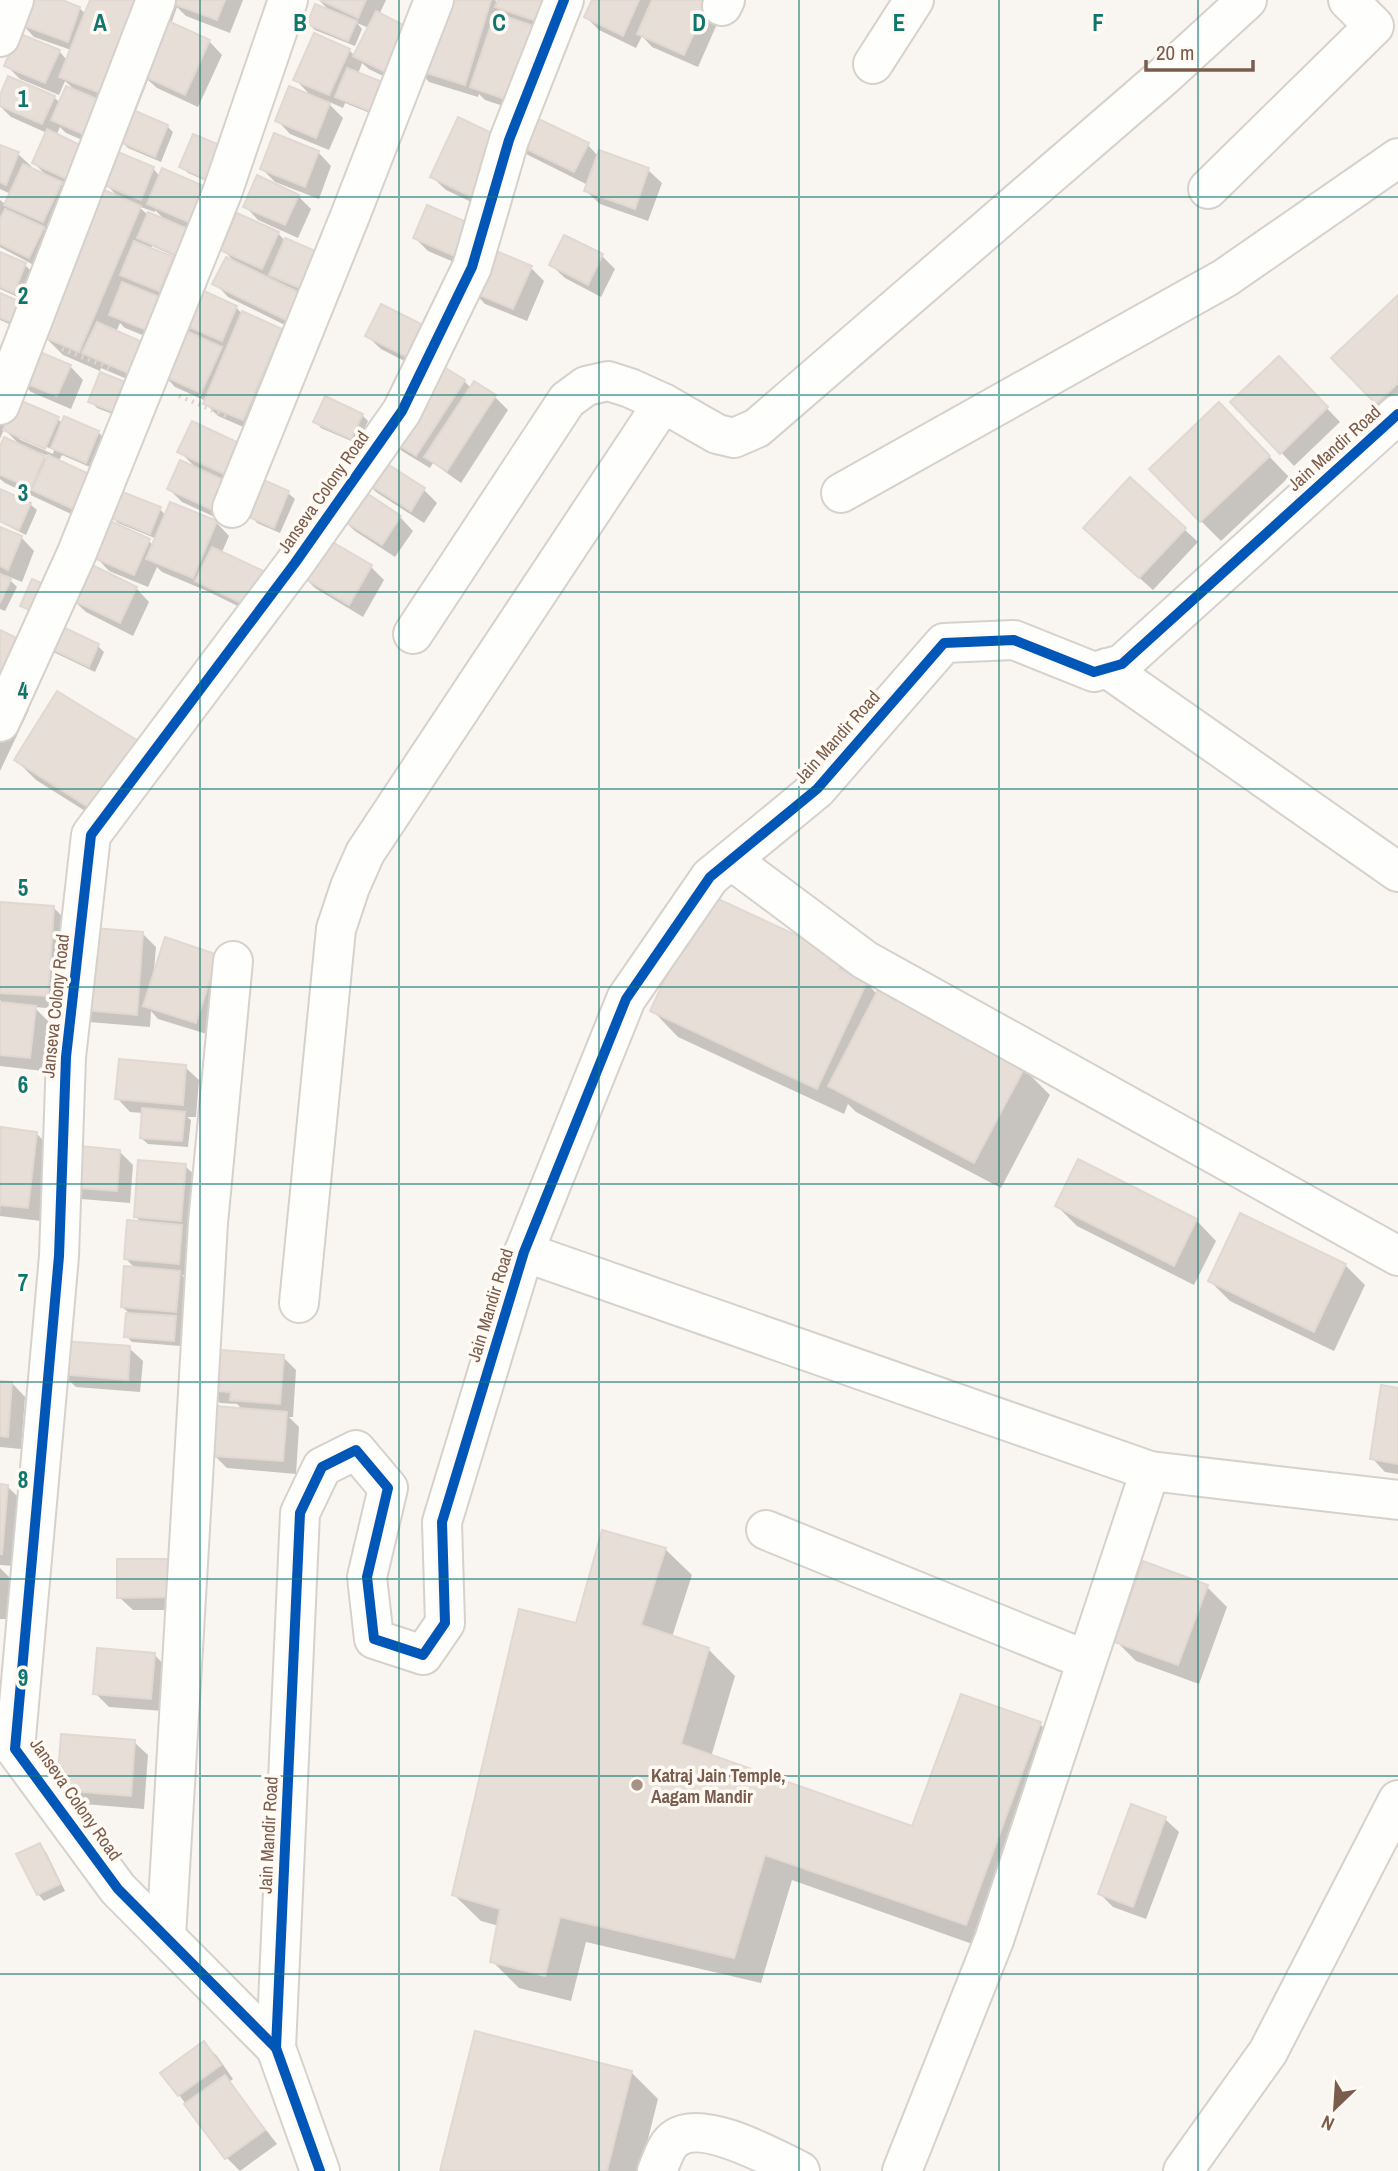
<svg xmlns="http://www.w3.org/2000/svg" width="1398" height="2171" font-family="'Archivo Narrow',sans-serif">
  <style>
    .shadow { fill: #0003; fill-rule: evenodd }
    .building { fill: #e6ded7; stroke: #e2d8d2; stroke-width: 2 }
    .lines { fill: none; stroke-linecap: round; stroke-linejoin: round }
    .minor-casing { stroke: #d7d1cb; stroke-width: 42 }
    .path { stroke: #dcd5d0; stroke-width: 4.5; stroke-dasharray: 2 5; stroke-linecap: butt }
    .minor { stroke: #fefefd; stroke-width: 38 }
    .cycleway-casing { stroke: #fffaf3; stroke-width: 15 }
    .cycleway { stroke: #0057b8; stroke-width: 10 }
    .grid { fill: none; stroke: #0f766e; stroke-width: 2; stroke-opacity: 0.55 }
    .poi-dot { fill: #a69286; stroke: #fffaf3; stroke-width: 2.5 }
    .labels { text-anchor: middle; dominant-baseline: central; stroke-width: 7; stroke-linejoin: round; paint-order: stroke }
    .street-label { font-size: 18px; fill: #7a5c4d; stroke: #fffaf3 }
    .poi-label { font-size: 18px; font-weight: bold; fill: #7a5c4d; stroke: #fffaf3; text-anchor: start }
    .grid-label { font-size: 23px; text-anchor: middle; font-weight: bold; fill: #0f766e; stroke: #fffaf3; stroke-width: 7; stroke-linejoin: round; paint-order: stroke }
  </style>
  <rect width="100%" height="100%" fill="#f9f5f0"/>
  <g class="shadow">
    <path d="M57 0 79 8 86 14 91 0H243L230 33 186 16 177 7 171 24 209 41 222 55 198 107 157 88 148 80 135 113 167 126 173 132 161 162 128 148 122 142 108 151 66 133 60 127 56 136 89 195 60 183 75 197 57 235 43 228 56 242 43 270 0 247V200L6 205 11 194 0 189V146L18 154 32 167 31 169 47 176 34 163 47 133 11 117 0 106V99L54 97 60 103 77 92 65 81 59 95 20 79 6 65 59 51 67 60 71 50 34 37 21 23Z"/>
    <path d="M319 0H386L379 15 399 84 369 69 362 63 358 74 380 117 345 103 343 108 325 100 343 118 329 150 290 134 277 120 313 98 295 79 349 50 355 56 369 28 357 23 362 29 355 46 315 30 309 24 332 13Z"/>
    <path d="M437 0H495L498 3 500 0H575L530 117 588 145 598 156 648 170 662 183 648 221 600 204 586 191 588 185 528 155 514 142 528 114 485 100 479 94 478 97 429 82 416 68ZM504 13 513 21 503 18Z"/>
    <path d="M594 0H719L725 6 698 67 652 47 642 36 636 48 599 30 586 17Z"/>
    <path d="M194 136 220 187 188 173 181 166Z"/>
    <path d="M501 139 488 210 446 190 432 177Z"/>
    <path d="M318 152 331 166 319 199 275 182 262 169Z"/>
    <path d="M153 168 206 236 181 226 193 237 183 260 152 246 150 250 172 259 185 272 162 343 125 328 120 323 116 332 140 343 141 385 101 368 100 371 63 355 43 335 120 199 107 185ZM138 206 155 212V210L168 223 149 216Z"/>
    <path d="M298 196 311 209 298 238 258 220 245 206Z"/>
    <path d="M278 233 285 241 326 258 307 336 228 297 215 283 235 262 222 249Z"/>
    <path d="M415 238 483 239 470 269 428 251Z"/>
    <path d="M0 254 25 265 31 271 20 298 0 289Z"/>
    <path d="M602 256 615 269 601 297 565 278 551 265Z"/>
    <path d="M531 268 544 281 527 321 485 304 472 290Z"/>
    <path d="M0 295 23 330 0 320Z"/>
    <path d="M1398 297V422L1397 423 1333 358Z"/>
    <path d="M236 307 243 315 281 330 295 343 257 433 218 416 205 403 206 401 175 387 162 373 194 336 180 321Z"/>
    <path d="M382 307 422 370 381 349 367 336Z"/>
    <path d="M0 351 70 366 83 380 71 409 31 392 15 376 0 402Z"/>
    <path d="M1279 358 1340 422 1294 466 1233 402Z"/>
    <path d="M101 374 133 422 97 408 90 401Z"/>
    <path d="M464 381 471 388 495 397 508 410 461 483 433 463 430 468 402 451 389 438Z"/>
    <path d="M18 401 58 419 63 424 98 432 105 439 92 468 62 455 58 462 88 475 86 521 5 483 0 479V450L23 448 4 429 0 439V411ZM19 435 54 450 53 454 19 439ZM38 452 49 456 47 461Z"/>
    <path d="M362 415 368 421 358 444 321 428 315 421Z"/>
    <path d="M1239 425 1289 477 1221 541 1201 521Z"/>
    <path d="M179 451 288 493 295 499 280 533 257 523 251 516 258 500 251 497 232 525 182 502 169 489 197 469Z"/>
    <path d="M363 479 424 490 437 503 424 523 376 492Z"/>
    <path d="M0 491 30 504 37 510 26 535 0 522Z"/>
    <path d="M160 509 166 516 216 522 229 536 222 552 270 622 207 591 162 572 157 567 148 587 109 571 96 557 149 541 154 546 157 539 118 523 111 517Z"/>
    <path d="M400 517 413 531 395 557 355 531 341 518Z"/>
    <path d="M0 528 21 537 34 551 22 582 5 575 17 587 5 611 0 609Z"/>
    <path d="M1184 529 1198 542 1153 590 1098 541Z"/>
    <path d="M371 567 384 580 363 617 315 588 302 575Z"/>
    <path d="M33 581 58 592 64 598 53 624 98 646 104 652 95 672 47 649 41 643 51 622 29 612 22 605Z"/>
    <path d="M136 588 149 602 133 636 86 612 72 599Z"/>
    <path d="M0 685 9 690 29 710 0 771Z"/>
    <path d="M58 693 117 831 36 780 16 760Z"/>
    <path d="M0 903 54 908 67 921 60 1009 34 1007 48 1021 43 1071 0 1066V1003L4 1004 0 1000Z"/>
    <path d="M143 934 156 947 154 971 217 956 210 1035 158 1019 151 1011 150 1027 89 1022 76 1009Z"/>
    <path d="M843 959 878 995 1023 1068 1050 1095 1001 1188 856 1112 848 1104 844 1114 678 1037 652 1010Z"/>
    <path d="M185 1067 199 1080 196 1117H187L191 1120 188 1147 148 1144 141 1138 143 1113 130 1112 117 1098Z"/>
    <path d="M2 1129 36 1133 50 1147 41 1221 0 1216Z"/>
    <path d="M120 1152 133 1165 130 1203 81 1199 67 1186Z"/>
    <path d="M185 1166 199 1179 192 1276 182 1275 192 1286 189 1324H182L180 1346 132 1342 126 1336 128 1312 122 1307 136 1269 126 1259 142 1223 135 1216Z"/>
    <path d="M1057 1206 1196 1220 1216 1241 1194 1285 1077 1226Z"/>
    <path d="M1345 1265 1365 1285 1334 1351 1230 1301 1210 1281Z"/>
    <path d="M129 1348 143 1361 140 1392 76 1387 62 1374Z"/>
    <path d="M283 1357 296 1370 293 1417H289L299 1427 296 1474 227 1468 214 1455 243 1410 237 1404 220 1403 206 1389Z"/>
    <path d="M0 1382 12 1383 25 1397 21 1449 0 1447Z"/>
    <path d="M1398 1390V1474L1385 1472 1372 1458Z"/>
    <path d="M0 1486H7L21 1500 15 1566 0 1565Z"/>
    <path d="M665 1549 692 1575 672 1637 708 1649 735 1676 711 1757 913 1828 1040 1724 1066 1750 992 1951 792 1880 761 1983 586 1942 571 2001 519 1988 492 1961 499 1926 481 1921 454 1895 577 1625Z"/>
    <path d="M119 1561 190 1610H133L119 1597Z"/>
    <path d="M1144 1563 1207 1587 1227 1607 1199 1684 1136 1661 1116 1641Z"/>
    <path d="M0 1568 10 1578 7 1619H0Z"/>
    <path d="M154 1654 167 1668 164 1711 109 1707 95 1693Z"/>
    <path d="M134 1742 148 1755 144 1809 72 1803 58 1789Z"/>
    <path d="M1165 1819 1179 1832 1146 1919 1113 1907 1100 1894Z"/>
    <path d="M40 1845 46 1852 65 1891 44 1901 38 1894Z"/>
    <path d="M203 2043 217 2056 233 2079 229 2082 277 2144 240 2171 226 2157 179 2095Z"/>
    <path d="M631 2072 658 2099 640 2171H442Z"/>
  </g>
  <g class="building">
    <path d="M27 0H62L80 7 68 42 19 24Z"/>
    <path d="M90 0H152L113 98 59 77Z"/>
    <path d="M172 0H225L217 20 171 3Z"/>
    <path d="M320 0H366L358 18Z"/>
    <path d="M436 0H491L465 85 414 69Z"/>
    <path d="M498 0H558L549 25 495 7Z"/>
    <path d="M592 0H639L623 36 584 17Z"/>
    <path d="M652 0H709L684 55 637 34Z"/>
    <path d="M315 4 357 21 348 41 307 24Z"/>
    <path d="M376 11 407 27 385 72 353 56Z"/>
    <path d="M495 13 542 29 517 103 470 87Z"/>
    <path d="M166 20 210 40 185 95 141 75Z"/>
    <path d="M18 33 60 50 45 83 4 66Z"/>
    <path d="M314 33 350 49 329 95 293 80Z"/>
    <path d="M347 68 385 83 373 112 335 97Z"/>
    <path d="M8 76 55 96 42 124 0 106V95Z"/>
    <path d="M66 86 109 104 94 139 51 120Z"/>
    <path d="M289 86 330 103 316 138 275 121Z"/>
    <path d="M133 110 168 125 155 157 120 142Z"/>
    <path d="M526 113 589 143 574 172 512 142Z"/>
    <path d="M458 117 502 138 474 198 430 177Z"/>
    <path d="M47 129 90 150 75 183 32 163Z"/>
    <path d="M274 133 319 151 305 187 260 169Z"/>
    <path d="M193 134 227 148 213 182 179 167Z"/>
    <path d="M0 145 19 152 6 185 0 182Z"/>
    <path d="M599 150 649 168 635 209 584 191Z"/>
    <path d="M118 152 154 167 141 200 104 185Z"/>
    <path d="M23 164 62 182 43 222 4 205Z"/>
    <path d="M162 168 208 188 193 224 147 204Z"/>
    <path d="M257 175 299 195 285 225 243 207Z"/>
    <path d="M102 189 141 206 79 352 41 336Z"/>
    <path d="M427 205 471 224 457 257 413 238Z"/>
    <path d="M5 209 44 227 29 258 0 244V219Z"/>
    <path d="M148 212 188 229 176 255 137 238Z"/>
    <path d="M237 213 279 232 262 269 220 250Z"/>
    <path d="M564 235 603 254 588 285 549 265Z"/>
    <path d="M285 238 327 256 311 293 269 275Z"/>
    <path d="M134 241 173 257 159 291 120 275Z"/>
    <path d="M489 248 532 266 513 309 470 291Z"/>
    <path d="M0 252 26 263 14 293 0 287Z"/>
    <path d="M226 257 308 297 294 324 212 284Z"/>
    <path d="M122 282 162 298 149 331 109 315Z"/>
    <path d="M193 286 237 306 222 341 177 322Z"/>
    <path d="M0 293 25 304 17 324 0 318Z"/>
    <path d="M1398 295V383L1376 404 1331 358Z"/>
    <path d="M381 304 425 326 409 358 365 336Z"/>
    <path d="M242 311 282 329 243 420 203 404Z"/>
    <path d="M97 322 142 342 128 373 82 353Z"/>
    <path d="M180 328 222 347 201 393 159 374Z"/>
    <path d="M28 347 71 365 57 396 15 379Z"/>
    <path d="M1279 356 1328 407 1280 454 1230 402Z"/>
    <path d="M436 362 465 380 416 456 387 438Z"/>
    <path d="M100 372 138 387 127 417 88 402Z"/>
    <path d="M474 381 496 395 447 471 424 457Z"/>
    <path d="M325 396 363 414 351 439 313 422Z"/>
    <path d="M17 399 59 417 45 449 3 430Z"/>
    <path d="M1219 402 1270 456 1200 522 1149 469Z"/>
    <path d="M64 416 99 431 86 463 51 448Z"/>
    <path d="M192 421 245 446 230 477 177 452Z"/>
    <path d="M4 437 45 456 31 488 0 475V446Z"/>
    <path d="M48 455 89 474 73 509 32 490Z"/>
    <path d="M375 456 425 488 411 511 360 479Z"/>
    <path d="M180 460 232 484 219 513 167 489Z"/>
    <path d="M250 474 289 491 274 528 249 517 257 498 242 491Z"/>
    <path d="M1130 477 1186 528 1139 578 1083 528Z"/>
    <path d="M359 488 401 516 382 545 339 518Z"/>
    <path d="M0 489 31 503 19 530 0 521Z"/>
    <path d="M120 491 161 507 150 534 109 517Z"/>
    <path d="M170 502 217 521 193 578 146 559Z"/>
    <path d="M110 521 150 539 134 575 94 558Z"/>
    <path d="M0 527 22 536 8 570 0 566Z"/>
    <path d="M322 536 372 565 349 605 299 575Z"/>
    <path d="M212 547 272 575 256 610 195 581Z"/>
    <path d="M88 563 137 587 120 623 70 599Z"/>
    <path d="M0 574 11 579 0 603Z"/>
    <path d="M32 579 59 591 47 617 20 606Z"/>
    <path d="M50 621 99 644 89 667 39 643Z"/>
    <path d="M0 630 33 646 15 680 0 672Z"/>
    <path d="M57 691 140 742 96 812 14 760Z"/>
    <path d="M705 893 844 957 839 969 867 982 817 1089 650 1011Z"/>
    <path d="M0 902 54 906 48 996 0 993Z"/>
    <path d="M81 927 143 932 137 1015 74 1009Z"/>
    <path d="M165 937 218 955 196 1023 143 1006Z"/>
    <path d="M878 990 1025 1067 974 1163 828 1086Z"/>
    <path d="M0 1002 36 1006 30 1058 0 1055Z"/>
    <path d="M119 1059 186 1065 183 1105 115 1099Z"/>
    <path d="M142 1108 185 1112 182 1141 140 1138Z"/>
    <path d="M1 1127 37 1132 28 1208 0 1205Z"/>
    <path d="M69 1145 120 1150 117 1191 66 1187Z"/>
    <path d="M1078 1159 1197 1219 1174 1266 1055 1206Z"/>
    <path d="M138 1160 186 1164 181 1221 134 1217Z"/>
    <path d="M1240 1213 1346 1264 1314 1332 1208 1281Z"/>
    <path d="M127 1220 182 1225 179 1264 124 1259Z"/>
    <path d="M124 1266 180 1271 176 1312 121 1307Z"/>
    <path d="M126 1313 176 1316 174 1341 124 1337Z"/>
    <path d="M63 1341 130 1346 128 1380 60 1374Z"/>
    <path d="M208 1349 284 1355 280 1404 230 1400 231 1392 204 1390Z"/>
    <path d="M0 1381 12 1382 8 1437 0 1436Z"/>
    <path d="M1381 1385 1398 1388V1464L1370 1459Z"/>
    <path d="M216 1406 287 1412 283 1461 212 1456Z"/>
    <path d="M0 1484 8 1485 2 1554H0Z"/>
    <path d="M602 1530 666 1548 641 1625 709 1648 681 1744 912 1826 961 1694 1041 1722 966 1925 765 1855 734 1958 560 1917 545 1976 490 1962 500 1909 452 1895 519 1609 576 1623Z"/>
    <path d="M117 1559H176L177 1597 117 1598Z"/>
    <path d="M1143 1561 1208 1585 1178 1665 1114 1642Z"/>
    <path d="M97 1648 155 1653 151 1699 93 1694Z"/>
    <path d="M61 1734 135 1740 131 1796 57 1790Z"/>
    <path d="M1131 1804 1166 1817 1133 1907 1098 1894Z"/>
    <path d="M40 1843 60 1884 37 1895 16 1854Z"/>
    <path d="M475 2031 632 2071 607 2171H440Z"/>
    <path d="M204 2041 221 2065 178 2096 160 2073Z"/>
    <path d="M225 2075 265 2130 225 2159 184 2104Z"/>
  </g>
  <g class="lines">
    <defs>
      <g id="minor">
        <path d="M722 6 725 0"/>
        <path d="M0 37 14 0"/>
        <path d="M873 64 914 0"/>
        <path d="M1208 189 1374 26 1348 0"/>
        <path d="M0 405 156 0"/>
        <path d="M841 493 1225 278 1398 158"/>
        <path d="M232 508 350 216 434 0"/>
        <path d="M413 634 567 400 586 386 608 381 630 388 663 403 717 434 734 438 757 428 1163 77 1247 0"/>
        <path d="M1107 668 1398 872"/>
        <path d="M0 722 76 555 222 193 288 0"/>
        <path d="M731 860 865 960 1398 1256"/>
        <path d="M524 1252 1150 1471 994 1940 902 2171"/>
        <path d="M299 1303 336 929 350 887 365 853 663 403"/>
        <path d="M1150 1471 1398 1500"/>
        <path d="M766 1530 1086 1660"/>
        <path d="M166 1937 208 1223 233 961"/>
        <path d="M276 2048 118 1889 15 1749 59 1256 66 1057 91 835 295 563 402 411 472 267 509 140 564 0"/>
        <path d="M320 2171 276 2048 300 1513 322 1467 356 1450 388 1488 367 1577 374 1639 423 1655 445 1623 442 1522 524 1252 626 999 710 877 817 789 944 643 1014 640 1094 672 1122 664 1398 414"/>
        <path d="M657 2171C662 2160 666 2144 676 2138 704 2119 773 2158 800 2171"/>
        <path d="M1183 2171 1268 2052 1398 1800"/>
      </g>
    </defs>
    <use href="#minor" class="minor-casing"/>
    <g class="path">
      <path d="M62 349 112 369"/>
      <path d="M179 396 229 417"/>
    </g>
    <use href="#minor" class="minor"/>
    <defs>
      <g id="cycleway">
        <path d="M276 2048 118 1889 15 1749 59 1256 66 1057 91 835 295 563 402 411 472 267 509 140 564 0"/>
        <path d="M320 2171 276 2048 300 1513 322 1467 356 1450 388 1488 367 1577 374 1639 423 1655 445 1623 442 1522 524 1252 626 999 710 877 817 789 944 643 1014 640 1094 672 1122 664 1398 414"/>
      </g>
    </defs>
    <use href="#cycleway" class="cycleway-casing"/>
    <use href="#cycleway" class="cycleway"/>
  </g>
  <path class="grid" d="M200 0V2171M399 0V2171M599 0V2171M799 0V2171M999 0V2171M1198 0V2171M0 197H1398M0 395H1398M0 592H1398M0 789H1398M0 987H1398M0 1184H1398M0 1382H1398M0 1579H1398M0 1776H1398M0 1974H1398"/>
  <circle class="poi-dot" cx="637" cy="1785" r="7"/>
  <g class="labels">
    <g class="street-label">
      <text transform="translate(1334 448) rotate(-42)">Jain Mandir Road</text>
      <text transform="translate(323 492) rotate(-55)">Janseva Colony Road</text>
      <text transform="translate(837 737) rotate(-48)">Jain Mandir Road</text>
      <text transform="translate(55 1006) rotate(-84)">Janseva Colony Road</text>
      <text transform="translate(490 1305) rotate(-73)">Jain Mandir Road</text>
      <text transform="translate(76 1799) rotate(55)">Janseva Colony Road</text>
      <text transform="translate(268 1835) rotate(-87)">Jain Mandir Road</text>
    </g>
    <g class="poi-label">
      <text x="651" y="1775">Katraj Jain Temple,<tspan x="651" dy="21">Aagam Mandir</tspan></text>
    </g>
  </g>
  <g class="grid-label">
    <text x="100" y="31">A</text>
    <text x="300" y="31">B</text>
    <text x="499" y="31">C</text>
    <text x="699" y="31">D</text>
    <text x="899" y="31">E</text>
    <text x="1098" y="31">F</text>
    <text x="23" y="107">1</text>
    <text x="23" y="304">2</text>
    <text x="23" y="501">3</text>
    <text x="23" y="699">4</text>
    <text x="23" y="896">5</text>
    <text x="23" y="1093">6</text>
    <text x="23" y="1291">7</text>
    <text x="23" y="1488">8</text>
    <text x="23" y="1686">9</text>
  </g>
  <g transform="translate(1335 2108) rotate(205)" stroke="#fffaf3" stroke-width="5" paint-order="stroke">
  <path d="M0-5L12 26L0 18L-12 26Z" fill="#7a5c4d"/>
  <text y="-10" font-size="19" font-weight="bold" text-anchor="middle" fill="#7a5c4d">N</text>
  </g>
  <path d="M1146 60v10h107v-10" fill="none" stroke="#7a5c4d" stroke-width="3.5"/>
  <text x="1156" y="60" font-size="21" fill="#7a5c4d" stroke="#fffaf3" stroke-width="5" paint-order="stroke">20 m</text>
</svg>
